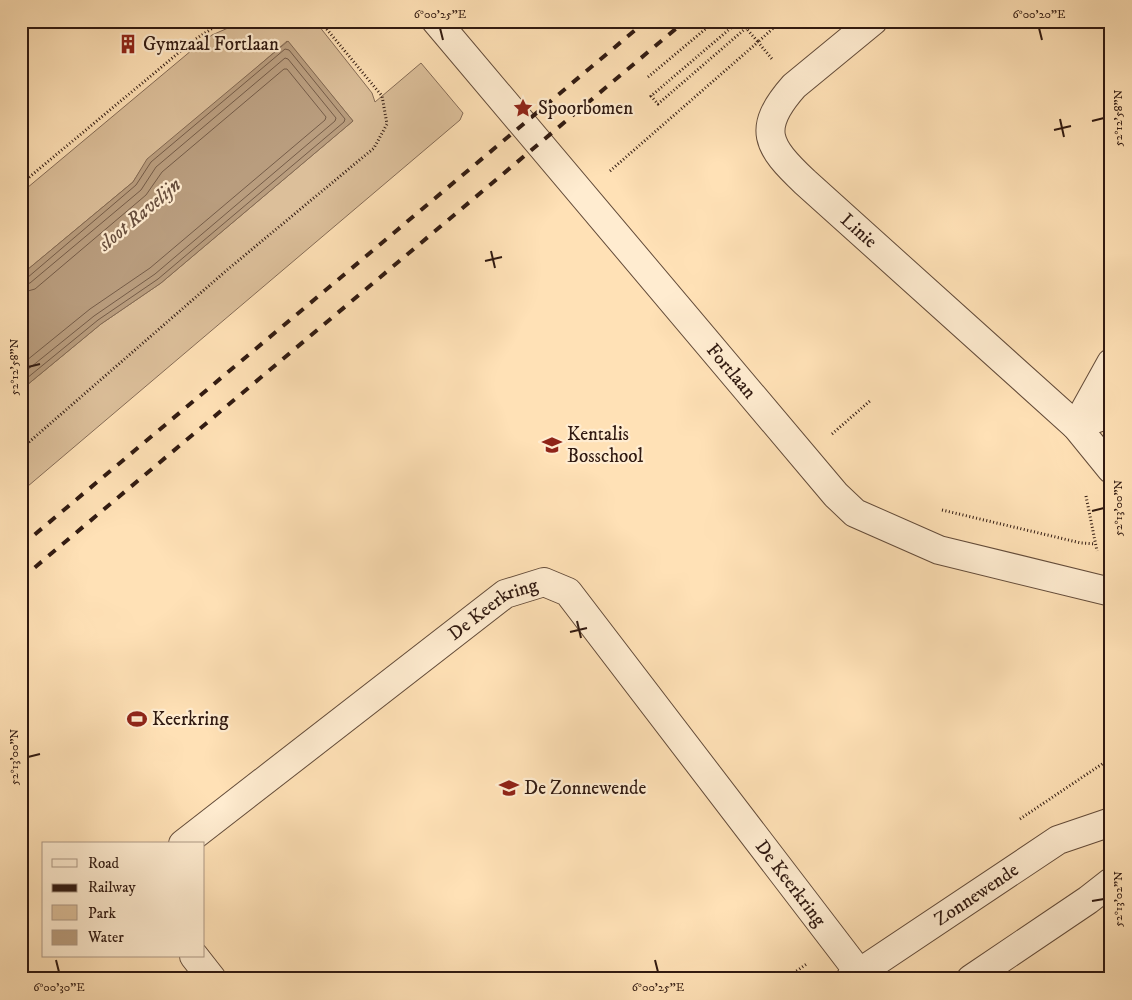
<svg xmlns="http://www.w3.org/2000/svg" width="1132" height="1000" font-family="'IM FELL DW Pica',serif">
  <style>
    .green { fill: #dcbf9a; stroke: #866c56 }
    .water { fill: #b99d7e; stroke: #836952 }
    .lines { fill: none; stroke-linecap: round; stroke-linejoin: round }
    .shore { stroke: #755c48; stroke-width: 1 }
    .minor-casing { stroke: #644c3a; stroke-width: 30 }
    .path { stroke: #311a11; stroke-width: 3; stroke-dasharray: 1 2.5; stroke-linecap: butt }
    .minor { stroke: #ffecd0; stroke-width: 28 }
    .rail { stroke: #311a11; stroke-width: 4; stroke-dasharray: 9 9; stroke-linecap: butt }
    .ticks { fill: none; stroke: #311a11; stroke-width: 2 }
    .labels { text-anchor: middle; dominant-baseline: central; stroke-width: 4.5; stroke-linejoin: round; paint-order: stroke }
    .poi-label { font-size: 19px; fill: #311a11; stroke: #ffecd0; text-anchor: start }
    .street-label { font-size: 19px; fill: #311a11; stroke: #ffecd0 }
    .water-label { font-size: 20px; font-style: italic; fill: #674e3d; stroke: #ffecd0 }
    .neatline { fill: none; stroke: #311a11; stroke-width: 2 }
    .ticks-label { font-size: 12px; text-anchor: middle; fill: #311a11 }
  </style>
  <rect width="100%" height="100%" fill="#ffe1b6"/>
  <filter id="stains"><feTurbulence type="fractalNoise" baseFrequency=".004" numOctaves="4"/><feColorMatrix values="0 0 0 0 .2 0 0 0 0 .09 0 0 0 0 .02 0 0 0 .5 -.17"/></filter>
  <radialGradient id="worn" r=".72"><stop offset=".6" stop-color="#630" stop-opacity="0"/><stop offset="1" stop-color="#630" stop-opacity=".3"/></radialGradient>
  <path class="green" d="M244 21H315L372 93 375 102 421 63 463 113 460 120 21 492V390L101 324 161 283 353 121 287 41 142 168 133 182 21 275V193L192 50 212 35Z"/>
  <path class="water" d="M288 41 353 121 161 283 101 324 21 390V275L133 182 147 159Z"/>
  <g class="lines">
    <g class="shore">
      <path d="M21 279 27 278 136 185 151 162 285 49 289 50 345 119 344 122 158 279 98 320 21 383"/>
      <path d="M21 285 30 283 141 190 156 167 285 58 288 59 336 118 335 121 155 274 94 316 21 375"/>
      <path d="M21 293 35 289 146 195 162 172 284 69H287L326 117 325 120 150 268 90 309 21 365"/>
    </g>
    <defs>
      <g id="minor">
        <path id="s1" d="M436 21 836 495 855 513 939 550 1111 592"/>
        <path id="s2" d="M873 21 794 86C756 129 767 146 805 182L1076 426 1111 469"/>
        <path d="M1076 426 1111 363"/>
        <path d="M1076 426 1111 413"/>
        <path id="s3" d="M183 844 505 594 544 582 568 592 864 979"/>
        <path d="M194 956 212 979"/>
        <path id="s4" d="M850 979 1058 840 1111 822"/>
        <path d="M971 979 1088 900 1111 882"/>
      </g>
    </defs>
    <use href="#minor" class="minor-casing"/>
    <g class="path">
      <path d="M739 21 651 96 658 104 746 28 758 42 781 21"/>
      <path d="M609 28 616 21"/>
      <path d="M648 77 715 21"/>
      <path d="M610 171 758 42 772 59"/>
      <path d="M21 184 194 40 224 21"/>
      <path d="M832 434 871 400"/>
      <path d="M21 449 227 270 374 148 387 124 382 96 320 21"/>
      <path d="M1086 496 1097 551"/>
      <path d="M942 510 1081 543 1095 544"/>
      <path d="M1020 819 1111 758"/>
      <path d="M785 979 808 963"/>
    </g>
    <use href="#minor" class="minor"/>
    <g class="rail">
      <path d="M21 546 646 21"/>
      <path d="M21 579 685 21"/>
    </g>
  </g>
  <path class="ticks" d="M440 28 443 40M1039 28 1042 40M1060 119 1064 137M1092 121 1104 118M1054 130 1071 126M491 251 495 268M485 261 502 257M28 367 40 364M1092 511 1104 508M577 621 581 638M570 632 587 628M28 757 40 754M1092 901 1104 899M56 960 59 972M655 960 658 972"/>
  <defs>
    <symbol id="building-bare" viewBox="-9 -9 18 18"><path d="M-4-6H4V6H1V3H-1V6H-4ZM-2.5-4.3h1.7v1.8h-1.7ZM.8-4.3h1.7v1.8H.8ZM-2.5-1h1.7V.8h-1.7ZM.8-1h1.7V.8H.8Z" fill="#8f2418" stroke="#ffecd0" stroke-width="2.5" paint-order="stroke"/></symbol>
    <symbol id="sight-bare" viewBox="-9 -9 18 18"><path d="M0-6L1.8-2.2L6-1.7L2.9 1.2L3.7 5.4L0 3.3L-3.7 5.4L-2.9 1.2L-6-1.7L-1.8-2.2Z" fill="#8f2418" stroke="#ffecd0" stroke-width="2.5" paint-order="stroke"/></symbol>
    <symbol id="school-bare" viewBox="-9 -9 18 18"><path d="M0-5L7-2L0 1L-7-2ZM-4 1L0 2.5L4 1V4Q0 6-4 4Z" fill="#8f2418" stroke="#ffecd0" stroke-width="2.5" paint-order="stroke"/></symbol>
    <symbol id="stadium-bare" viewBox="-9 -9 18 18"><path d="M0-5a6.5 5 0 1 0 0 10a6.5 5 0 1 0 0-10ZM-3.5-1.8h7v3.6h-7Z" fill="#8f2418" stroke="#ffecd0" stroke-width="2.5" paint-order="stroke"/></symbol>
  </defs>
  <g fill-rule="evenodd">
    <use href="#building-bare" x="114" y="30" width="28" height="28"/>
    <use href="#sight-bare" x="509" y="94" width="28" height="28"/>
    <use href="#school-bare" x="538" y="431" width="28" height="28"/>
    <use href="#stadium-bare" x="123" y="705" width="28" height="28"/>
    <use href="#school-bare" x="495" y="774" width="28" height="28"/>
  </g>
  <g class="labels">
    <g class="poi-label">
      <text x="143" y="44">Gymzaal Fortlaan</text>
      <text x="538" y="108">Spoorbomen</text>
      <text x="567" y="434">Kentalis<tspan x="567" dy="22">Bosschool</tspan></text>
      <text x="152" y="719">Keerkring</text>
      <text x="524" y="788">De Zonnewende</text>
    </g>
    <g class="street-label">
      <text stroke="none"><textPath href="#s2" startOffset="290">Linie</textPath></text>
      <text stroke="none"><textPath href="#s1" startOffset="458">Fortlaan</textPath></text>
      <text stroke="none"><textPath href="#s3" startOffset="390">De Keerkring</textPath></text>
      <text stroke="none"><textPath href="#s3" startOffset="841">De Keerkring</textPath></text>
      <text stroke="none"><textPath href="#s4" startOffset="152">Zonnewende</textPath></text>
    </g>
    <g class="water-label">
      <text transform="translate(140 215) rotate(-40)">sloot Ravelijn</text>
    </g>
  </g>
  <rect width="1132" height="1000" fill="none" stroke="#ffe1b6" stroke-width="55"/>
  <rect x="42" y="842" width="162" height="115" fill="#ffecd0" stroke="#ad9884"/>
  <rect x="52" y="859" width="25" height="8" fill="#ffecd0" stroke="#ad9884"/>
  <text x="88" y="868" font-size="15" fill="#311a11">Road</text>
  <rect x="52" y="884" width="25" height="8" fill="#311a11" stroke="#ad9884"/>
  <text x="88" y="892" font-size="15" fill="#311a11">Railway</text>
  <rect x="52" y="905" width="25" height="15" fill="#dcbf9a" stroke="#ad9884"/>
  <text x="88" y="918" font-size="15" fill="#311a11">Park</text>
  <rect x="52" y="930" width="25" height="15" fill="#b99d7e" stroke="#ad9884"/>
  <text x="88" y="942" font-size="15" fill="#311a11">Water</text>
  <rect x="28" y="28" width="1076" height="944" class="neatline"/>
  <g class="ticks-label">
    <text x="440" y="18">6°00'25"E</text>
    <text x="1039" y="18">6°00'20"E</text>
    <text transform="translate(1118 118) rotate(-90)" y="4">52°12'58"N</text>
    <text transform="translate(14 367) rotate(-90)" y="4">52°12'58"N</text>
    <text transform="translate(1118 508) rotate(-90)" y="4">52°13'00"N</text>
    <text transform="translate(14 757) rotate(-90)" y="4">52°13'00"N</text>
    <text transform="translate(1118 899) rotate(-90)" y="4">52°13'02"N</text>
    <text x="59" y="991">6°00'30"E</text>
    <text x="658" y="991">6°00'25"E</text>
  </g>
  <rect width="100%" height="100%" filter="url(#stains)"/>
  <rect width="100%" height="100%" fill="url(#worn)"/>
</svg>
